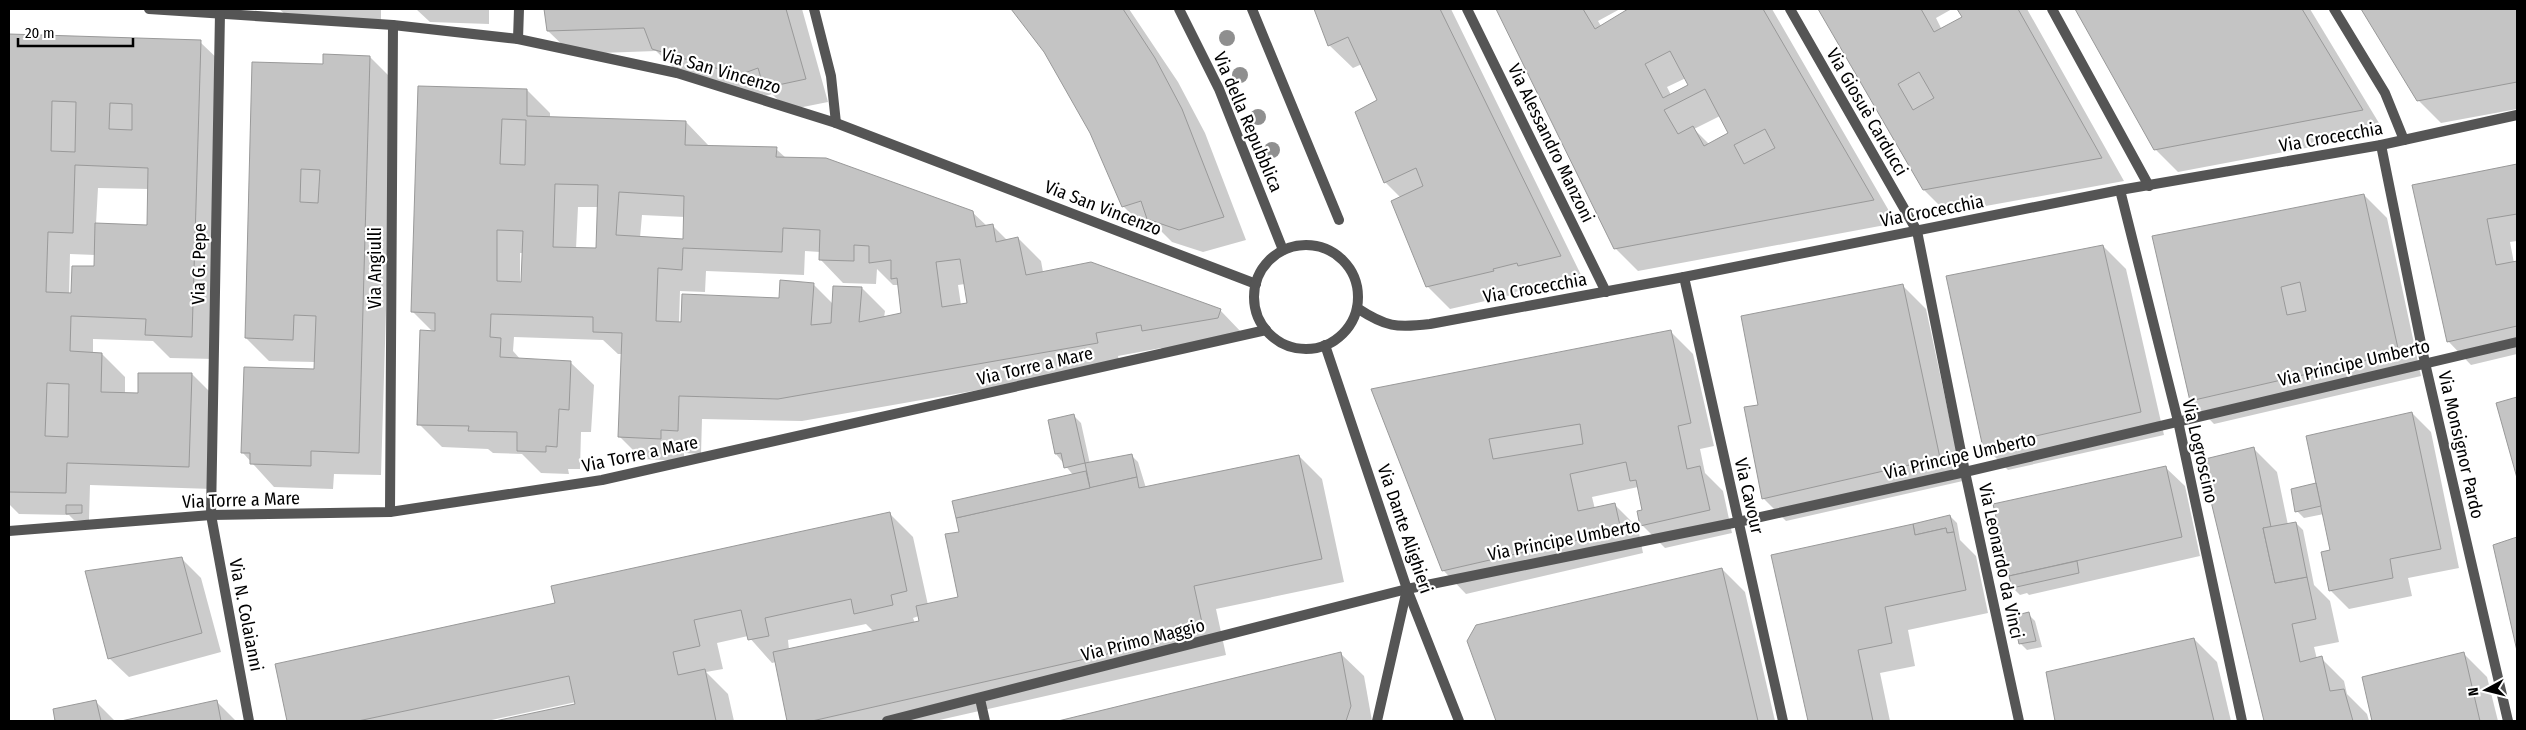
<svg xmlns="http://www.w3.org/2000/svg" width="2526" height="730" font-family="'Fira Sans Condensed',sans-serif">
  <style>
    .shadow { fill: #0003; fill-rule: evenodd }
    .building { fill: #c4c4c4; stroke: #999; fill-rule: evenodd }
    .lines { fill: none; stroke-linecap: round; stroke-linejoin: round }
    .service { stroke: #555; stroke-width: 10 }
    .minor { stroke: #555; stroke-width: 10 }
    .tertiary { stroke: #555; stroke-width: 10 }
    .tree { fill: #8f8f8f }
    .labels { text-anchor: middle; dominant-baseline: central; stroke-width: 4.5; stroke-linejoin: round; paint-order: stroke }
    .street-label { font-size: 18px; fill: #000; stroke: #fff }
  </style>
  <rect width="100%" height="100%" fill="#fff"/>
  <g class="shadow">
    <path d="M279 9H381V26L285 14Z"/>
    <path d="M416 9H489V24L430 22Z"/>
    <path d="M545 9H802L828 102 788 110 772 94 762 97 677 71 656 51 572 54 548 31Z"/>
    <path d="M1013 9H1129L1178 82 1205 133 1246 240 1203 252 1172 242 1156 226 1146 229 1123 206 1092 132 1045 52Z"/>
    <path d="M1315 9H1451L1583 279 1542 289 1539 286 1515 292 1516 294 1450 309 1427 286 1401 198 1385 182 1357 112 1379 101 1362 64 1353 68 1329 45Z"/>
    <path d="M1497 9H1620L1598 21 1601 26 1631 9H1772L1896 223 1638 271 1615 248ZM1686 78 1689 85 1671 95 1667 87ZM1720 116 1729 133 1709 144 1694 129Z"/>
    <path d="M1820 9H1952L1936 18 1942 30 1963 18 1958 9H2027L2124 181 1947 213 1924 190Z"/>
    <path d="M2076 9H2310L2385 133 2178 172 2155 149Z"/>
    <path d="M2362 9H2517V109L2441 123 2418 100Z"/>
    <path d="M9 36 200 42 224 65 215 359 170 358 153 341 93 339V354H102L125 377V394H139L192 374 215 397 212 489 90 485 89 520H74L69 515 19 514 9 504ZM98 188 149 189 148 226 96 224ZM70 254 95 255V268L72 294H69Z"/>
    <path d="M370 57 393 80 381 475 334 474 333 489 274 487 243 453 315 370V362L269 361 246 338 324 65Z"/>
    <path d="M419 87 527 90 550 113V118L686 122 709 146 776 149 786 158 972 212 987 226 992 225 1007 240 1018 238 1041 261 1043 272 1220 310 1243 334 1166 354 1161 348 1118 356 1120 365 802 421 702 419 701 454 684 453V461L642 459 619 436 623 354H618L603 340 514 337 513 351 521 360 570 362 594 385 591 432H581L580 469H568L569 474 541 473 522 454 493 453 488 449 442 447 419 424 433 332 412 311ZM578 207H598L597 249H576ZM642 215 685 217 684 240 640 238ZM805 251 820 252V259L843 283 876 284 877 269 893 285H899L902 314 884 318 885 311 862 288 833 304 813 284 781 299 679 323 680 291 705 292 706 271 804 275ZM520 253H524L522 283H520ZM965 284 968 304 961 305 958 285Z"/>
    <path d="M2517 165V241L2510 242 2514 263H2517V354L2471 365 2448 341 2414 186Z"/>
    <path d="M2364 195 2387 218 2421 376 2214 424 2191 400 2153 237Z"/>
    <path d="M2103 246 2126 269 2164 435 2008 470 1985 447Z"/>
    <path d="M1903 286 1926 309 1963 481 1786 521 1763 498 1759 406Z"/>
    <path d="M1670 331 1693 354 1714 446 1700 449 1705 473 1723 491 1732 533 1665 548 1642 525 1644 511 1638 487 1592 497 1595 509 1615 505 1638 528 1643 553 1466 594 1443 570 1372 390Z"/>
    <path d="M2517 399V473L2498 404Z"/>
    <path d="M2412 413 2431 432 2459 568 2408 578 2412 596 2349 609 2330 590 2332 551 2324 514 2304 518 2297 511 2318 484Z"/>
    <path d="M1074 416 1081 423 1090 464 1131 455 1138 462 1146 488 1299 456 1322 479 1344 582 1216 609 1226 655 935 721H788L776 662 772 663 748 636 717 643 723 669 706 672 728 694 734 721H501L576 705V702L487 721H288L276 665 556 604 890 514 913 537 928 605 960 598V533L1073 475 1056 454ZM919 616 920 622 915 623 913 618ZM866 624 874 632 789 650 788 640Z"/>
    <path d="M2254 449 2277 472 2288 525 2296 523 2303 530 2314 585 2330 601 2339 642 2314 647 2317 659 2321 658 2344 681 2347 694 2367 714 2369 721H2265L2203 461Z"/>
    <path d="M2165 467 2185 486 2200 556 2029 595 2027 593 2020 595 2013 588 1994 505Z"/>
    <path d="M1950 516 1957 523 1960 540 1976 556 1988 613 1908 630 1915 666 1880 673 1890 721H1809L1772 556Z"/>
    <path d="M2517 538V646L2494 546Z"/>
    <path d="M181 558 201 578 221 652 129 677 109 658Z"/>
    <path d="M1722 569 1745 592 1775 721H1499L1469 641Z"/>
    <path d="M2028 614 2035 621 2042 647 2027 650 2020 643Z"/>
    <path d="M2194 639 2217 662 2231 721H2056L2047 673Z"/>
    <path d="M1340 653 1364 676 1372 721H1063Z"/>
    <path d="M2464 654 2487 677 2498 721H2374L2363 678Z"/>
    <path d="M216 701 236 721H126Z"/>
    <path d="M96 702 115 721H56L54 710Z"/>
  </g>
  <g class="building">
    <path d="M544 9H786L806 79 764 88 758 68 739 75 652 49 644 28 547 31Z"/>
    <path d="M1011 9H1123L1155 58 1182 109 1224 217 1179 230 1147 219 1141 201 1122 207 1090 133 1044 52Z"/>
    <path d="M1314 9H1440L1561 256 1518 266 1517 263 1493 269 1494 271 1426 287 1391 201 1423 186 1416 168 1384 183 1355 112 1377 100 1348 37 1328 46Z"/>
    <path d="M1496 9H1583L1595 29 1628 9H1763L1874 200 1614 249ZM1670 51 1688 85 1663 98 1645 64ZM1705 89 1728 133 1704 146 1693 126 1678 134 1664 110ZM1765 129 1775 148 1744 164 1734 145Z"/>
    <path d="M1818 9H1921L1934 32 1962 17 1957 9H2018L2102 158 1923 190ZM1919 72 1934 98 1913 110 1898 84Z"/>
    <path d="M2075 9H2302L2363 110 2154 150Z"/>
    <path d="M2361 9H2517V82L2417 101Z"/>
    <path d="M9 34 201 40 192 337 145 335 146 319 71 316 70 351 102 353 101 392 138 393V373H192L189 467 67 463 66 493 9 492ZM52 101 76 102 75 152 51 151ZM110 103 132 104V130L109 129ZM75 165 148 168 147 225 95 223 94 266H72L71 293 46 292 48 232 73 233ZM47 383 69 384 68 437 45 436Z"/>
    <path d="M323 54 370 56 359 453 311 451V466L250 464V453H241L244 367 314 369 316 316 294 315 293 340 245 338 252 62 323 64ZM301 169 320 170 318 203 300 202Z"/>
    <path d="M418 86 527 89V116L686 121 685 145 777 147 776 157 826 158 973 211 976 227 993 224 996 242 1018 237 1026 275 1091 262 1221 309 1218 318 1142 331 1141 325 1096 333 1098 343 778 399 679 396 678 431 661 430V439L618 437 622 333 593 332V317L491 314 490 337 501 338 500 357 571 361 569 410 559 409 557 447 546 446V452L517 451V432L468 431 469 426 417 425 420 330 435 331V313L411 312ZM502 119 526 120 525 165 500 164ZM555 184 598 185 596 248 553 247ZM619 192 684 196 683 239 616 235ZM783 228 820 230 819 260 854 261V245L869 246V263L891 260V279L897 278 901 313 859 322 862 287 833 286 831 323 811 325 814 283 780 280 779 298 682 294 681 322 656 321 658 268 682 270 683 248 782 252ZM497 230 523 231 521 282 497 281ZM960 259 967 303 942 307 936 262Z"/>
    <path d="M2517 164V214L2487 219 2496 265 2517 261V326L2447 342 2412 185Z"/>
    <path d="M2364 194 2399 353 2190 401 2152 236ZM2300 282 2306 311 2287 315 2281 287Z"/>
    <path d="M2103 245 2141 412 1983 448 1946 276Z"/>
    <path d="M1903 284 1940 458 1762 499 1744 407 1758 405 1741 316Z"/>
    <path d="M1671 330 1691 423 1678 426 1687 469 1700 466 1710 510 1640 526 1637 511 1642 510 1636 480 1630 481 1626 462 1570 474 1578 511 1615 503 1621 530 1442 571 1371 389ZM1580 424 1583 444 1493 459 1489 439Z"/>
    <path d="M2517 397V478L2496 403Z"/>
    <path d="M2412 412 2441 549 2390 559 2393 578 2329 591 2321 552 2330 550 2306 436Z"/>
    <path d="M1074 414 1085 463 1064 468 1061 453 1055 454 1048 420Z"/>
    <path d="M2254 447 2271 527 2263 528 2275 583 2307 577 2316 619 2292 624 2300 662 2322 656 2330 691 2344 689 2353 721H2264L2201 460Z"/>
    <path d="M1132 454 1137 477 1090 488 1085 463Z"/>
    <path d="M1299 455 1322 559 1194 586 1204 632 812 721H787L773 652 919 621 916 606 958 597 945 534 959 532 956 518 1137 477 1139 488Z"/>
    <path d="M2166 466 2182 537 2009 576 1993 504Z"/>
    <path d="M1086 471 1090 488 956 518 952 501Z"/>
    <path d="M2316 483 2321 506 2295 512 2291 489Z"/>
    <path d="M66 505H82V513L66 514Z"/>
    <path d="M890 512 907 591 891 595 893 605 854 614 851 599 765 618 769 636 748 640 741 610 694 620 700 646 673 652 678 675 705 669 716 721H495L575 704 569 676 358 721H287L275 664 555 603 551 586Z"/>
    <path d="M1950 515 1954 532 1947 533 1946 528 1915 535 1913 524Z"/>
    <path d="M2296 522 2307 577 2275 583 2263 528Z"/>
    <path d="M1913 524 1915 535 1946 528 1947 533 1954 532 1966 590 1885 607 1892 643 1858 650 1873 721H1808L1771 555Z"/>
    <path d="M2517 537V651L2493 545Z"/>
    <path d="M182 557 202 633 108 659 85 571Z"/>
    <path d="M2077 561 2079 573 2012 588 2009 576Z"/>
    <path d="M1722 568 1758 721H1496L1467 641 1476 625Z"/>
    <path d="M2029 612 2036 641 2019 644 2013 616Z"/>
    <path d="M2194 638 2214 721H2055L2046 672Z"/>
    <path d="M1341 652 1351 706 1346 721H1058Z"/>
    <path d="M2464 652 2480 721H2372L2362 677Z"/>
    <path d="M96 700 101 721H55L53 709Z"/>
    <path d="M217 700 221 721H121Z"/>
  </g>
  <g class="lines">
    <path class="service" d="M1252 9 1339 220"/>
    <g class="minor">
      <path d="M149 9 393 25 518 39 677 73 836 123 1256 284"/>
      <path d="M814 9 831 76 836 123"/>
      <path d="M1467 9 1606 292"/>
      <path d="M1790 9 1917 231 1965 472 2019 721"/>
      <path d="M2052 9 2149 186"/>
      <path d="M2334 9 2385 93 2404 140"/>
      <path d="M220 13 211 515 249 721"/>
      <path d="M518 39 519 9"/>
      <path d="M2381 145 2425 363 2508 721"/>
      <path d="M2120 190 2178 421 2242 721"/>
      <path d="M1684 277 1783 721"/>
      <path d="M1357 308C1386 327 1396 328 1430 324L1684 277 2120 190 2381 145 2517 115"/>
      <path d="M390 512 393 25"/>
      <path d="M9 531 211 515 390 512 602 480 1266 330"/>
      <path d="M1407 589 1459 721"/>
      <path d="M980 699 985 721"/>
      <path d="M887 721 1407 589 1738 522 1965 472 2517 342"/>
    </g>
    <g class="tertiary">
      <path d="M1179 9 1219 89 1283 250"/>
      <circle cx="1306" cy="297" r="52"/>
      <path d="M1325 345 1407 589 1377 721"/>
    </g>
  </g>
  <g class="tree">
    <circle cx="1227" cy="38" r="8"/>
    <circle cx="1240" cy="75" r="8"/>
    <circle cx="1258" cy="117" r="8"/>
    <circle cx="1272" cy="150" r="8"/>
  </g>
  <g class="labels">
    <g class="street-label">
      <text transform="translate(721 71) rotate(16)">Via San Vincenzo</text>
      <text transform="translate(1867 112) rotate(60)">Via Giosuè Carducci</text>
      <text transform="translate(1248 122) rotate(67)">Via della Repubblica</text>
      <text transform="translate(2331 137) rotate(-10)">Via Crocecchia</text>
      <text transform="translate(1551 143) rotate(64)">Via Alessandro Manzoni</text>
      <text transform="translate(1103 208) rotate(21)">Via San Vincenzo</text>
      <text transform="translate(1932 211) rotate(-11)">Via Crocecchia</text>
      <text transform="translate(199 264) rotate(-89)">Via G. Pepe</text>
      <text transform="translate(375 268) rotate(-90)">Via Angiulli</text>
      <text transform="translate(1535 288) rotate(-10)">Via Crocecchia</text>
      <text transform="translate(2354 363) rotate(-13)">Via Principe Umberto</text>
      <text transform="translate(1035 366) rotate(-13)">Via Torre a Mare</text>
      <text transform="translate(2461 445) rotate(77)">Via Monsignor Pardo</text>
      <text transform="translate(2200 451) rotate(77)">Via Logroscino</text>
      <text transform="translate(640 454) rotate(-12)">Via Torre a Mare</text>
      <text transform="translate(1960 456) rotate(-13)">Via Principe Umberto</text>
      <text transform="translate(1749 496) rotate(77)">Via Cavour</text>
      <text transform="translate(241 500) rotate(-2)">Via Torre a Mare</text>
      <text transform="translate(1405 529) rotate(71)">Via Dante Alighieri</text>
      <text transform="translate(1564 540) rotate(-11)">Via Principe Umberto</text>
      <text transform="translate(2001 561) rotate(78)">Via Leonardo da Vinci</text>
      <text transform="translate(246 615) rotate(79)">Via N. Colaianni</text>
      <text transform="translate(1143 640) rotate(-14)">Via Primo Maggio</text>
    </g>
  </g>
  <rect width="2526" height="730" fill="none" stroke="#000000" stroke-width="20"/>
  <g transform="translate(2486 690) rotate(263)" stroke="#ffffff" stroke-width="4" paint-order="stroke">
  <path d="M0-4L9 19L0 12L-9 19Z" fill="#000000"/>
  <text y="-8" font-size="14" font-weight="bold" text-anchor="middle" fill="#000000">N</text>
  </g>
  <path d="M18 38v8h115v-8" fill="none" stroke="#000000" stroke-width="2.5"/>
  <text x="25" y="38" font-size="15" fill="#000000" stroke="#ffffff" stroke-width="4" paint-order="stroke">20 m</text>
</svg>
